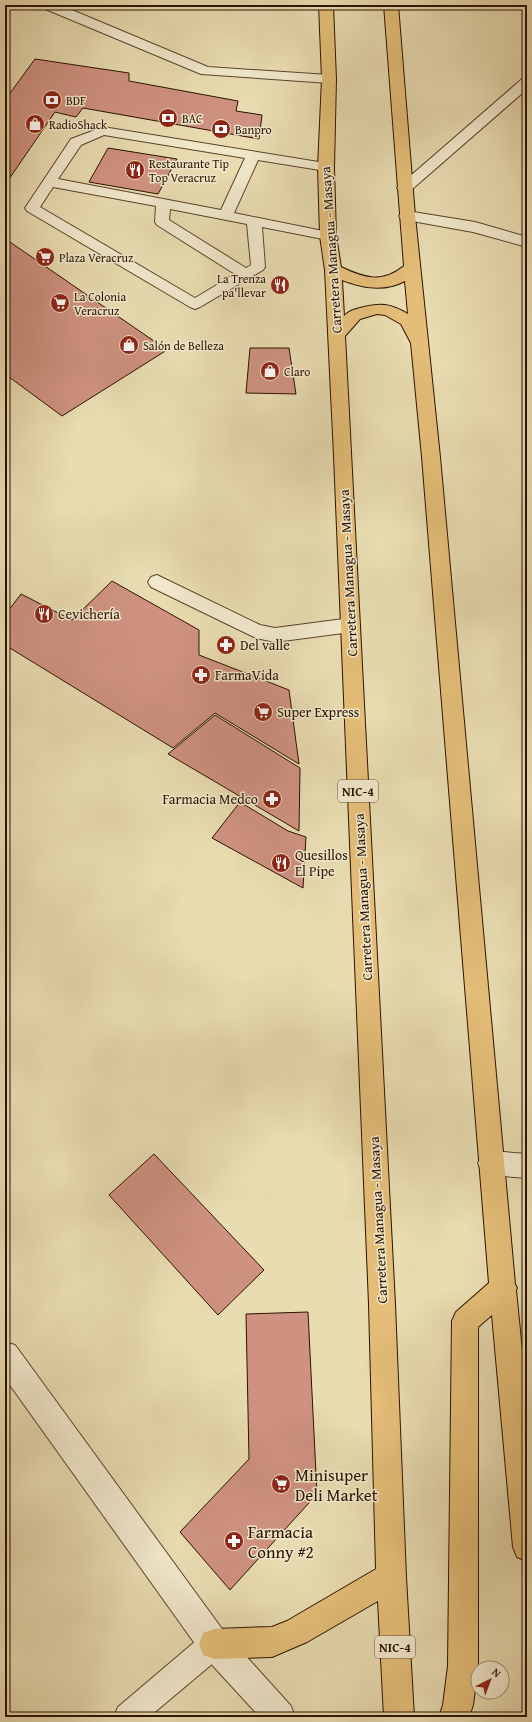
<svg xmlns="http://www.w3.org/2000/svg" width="532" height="1722" font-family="'Gentium Book Plus',serif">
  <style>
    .building { fill: #cf9281; stroke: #2b1200 }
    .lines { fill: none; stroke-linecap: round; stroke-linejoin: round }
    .lane-casing { stroke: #5a442c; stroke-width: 2 }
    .street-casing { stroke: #5a442c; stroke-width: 2 }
    .highway-casing { stroke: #2b1200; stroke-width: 2 }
    .lane { fill: #f1e8cc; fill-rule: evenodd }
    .street { fill: #f1e8cc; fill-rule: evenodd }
    .highway { fill: #e4be78; fill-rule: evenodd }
    .labels { text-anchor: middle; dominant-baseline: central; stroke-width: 3; stroke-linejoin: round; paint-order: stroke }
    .far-poi-label { font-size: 12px; fill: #2b1200; stroke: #f1e8cc; text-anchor: start }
    .shield { fill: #f1e8cc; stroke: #66523d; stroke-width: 1 }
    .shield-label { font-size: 13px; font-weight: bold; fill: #2b1200 }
    .street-label { font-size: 14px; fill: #2b1200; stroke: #f1e8cc }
    .poi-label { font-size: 14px; fill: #2b1200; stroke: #f1e8cc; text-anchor: start }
    .near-poi-label { font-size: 17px; fill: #2b1200; stroke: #f1e8cc; text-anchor: start }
  </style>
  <rect width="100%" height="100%" fill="#e9dcb1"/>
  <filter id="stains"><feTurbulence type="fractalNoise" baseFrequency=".005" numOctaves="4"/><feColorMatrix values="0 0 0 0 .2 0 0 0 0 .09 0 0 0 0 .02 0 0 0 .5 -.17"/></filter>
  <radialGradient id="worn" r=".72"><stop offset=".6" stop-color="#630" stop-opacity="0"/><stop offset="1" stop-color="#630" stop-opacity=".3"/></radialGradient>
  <g class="building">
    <path d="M35 59 129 73V81L238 101 236 111 262 115 259 139 83 108 76 117 55 112 5 185V100Z"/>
    <path d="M108 148 177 159 158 194 89 182Z"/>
    <path d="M7 240 167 350 62 416 5 374V241Z"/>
    <path d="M250 348H289L296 394 246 393Z"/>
    <path d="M112 581 199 630V655L289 690 299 764 215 713 173 748 5 645V615L21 594 72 620Z"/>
    <path d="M215 715 300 768 299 831 168 754Z"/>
    <path d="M240 802 288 831 306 837 303 888 212 838Z"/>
    <path d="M154 1154 264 1270 218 1315 109 1195Z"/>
    <path d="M308 1312 317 1494 230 1590 180 1532 249 1459 246 1314Z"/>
  </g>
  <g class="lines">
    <defs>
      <g id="lane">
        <path d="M103 127 331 164 333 167 331 170 326 171 258 160 234 213 328 232 333 233 335 236 333 239 328 240 262 227 265 267 263 270 200 307 195 309 190 307 27 211 25 208 71 139ZM104 135 245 158 221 210 58 179 81 145ZM53 187 156 206 155 222 157 225 235 274 195 298 40 207ZM170 209 247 224 251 265 246 268 169 220Z"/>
        <path d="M157 575 260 625 275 628 351 618 357 620 360 625 357 630 351 632 275 642 256 638 151 587 148 582 151 577Z"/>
        <path d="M214 1630 224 1634 228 1644 224 1654 149 1717H114L118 1707 204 1634Z"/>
      </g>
      <g id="street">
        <path d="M41 5H60L208 67 329 75 334 76 336 79 334 82 329 83 201 74 43 8Z"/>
        <path d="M527 78V89L410 191 405 193 400 191 397 188 400 185 522 79Z"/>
        <path d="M407 211 475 222 527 237V247L473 232 401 219 399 216 401 213Z"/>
        <path d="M491 1151 527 1154V1178L491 1175 482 1172 478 1163 482 1154Z"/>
        <path d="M5 1342 15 1345 225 1633 291 1706 295 1717H260L203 1655 5 1378Z"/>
      </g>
      <path id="highway" d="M319 5H333L336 79 334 167 336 236 341 267C364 278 382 284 404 266L384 5H398L415 216 440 457 515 1284 517 1288 516 1290 527 1401V1561L517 1557 513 1547 492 1315 478 1327V1666L473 1705 469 1717H439L443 1705 448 1666 452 1321 456 1312 489 1283 422 457 411 343 401 324 385 315 377 314 360 319 345 336 395 1304 406 1577 414 1717H384L378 1601 307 1642 272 1657 214 1659 203 1655 199 1644 203 1633 214 1629 272 1627 287 1621 376 1569 369 1304 334 456 325 270 320 236 318 167 322 79ZM342 280C363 288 384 292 405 281L408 314C389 303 381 303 360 308 353 310 349 311 344 316Z"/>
    </defs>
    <use href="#lane" class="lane-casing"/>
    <use href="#street" class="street-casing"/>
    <use href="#highway" class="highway-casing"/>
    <use href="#lane" class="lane"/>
    <use href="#street" class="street"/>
    <use href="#highway" class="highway"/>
  </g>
  <defs>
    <symbol id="bank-disc" viewBox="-11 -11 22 22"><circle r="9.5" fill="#8f2418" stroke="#f1e8cc"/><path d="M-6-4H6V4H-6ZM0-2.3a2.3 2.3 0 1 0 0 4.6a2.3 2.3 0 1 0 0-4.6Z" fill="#fff"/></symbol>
    <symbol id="shop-disc" viewBox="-11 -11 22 22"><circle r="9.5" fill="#8f2418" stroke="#f1e8cc"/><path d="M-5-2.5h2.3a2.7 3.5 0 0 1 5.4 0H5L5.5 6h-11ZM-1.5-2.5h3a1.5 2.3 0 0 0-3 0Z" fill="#fff"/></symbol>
    <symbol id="restaurant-disc" viewBox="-11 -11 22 22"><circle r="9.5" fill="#8f2418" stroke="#f1e8cc"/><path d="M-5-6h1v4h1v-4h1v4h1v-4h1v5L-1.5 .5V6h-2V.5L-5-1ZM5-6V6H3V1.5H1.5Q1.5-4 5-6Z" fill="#fff"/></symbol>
    <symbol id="supermarket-disc" viewBox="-11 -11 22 22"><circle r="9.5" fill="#8f2418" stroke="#f1e8cc"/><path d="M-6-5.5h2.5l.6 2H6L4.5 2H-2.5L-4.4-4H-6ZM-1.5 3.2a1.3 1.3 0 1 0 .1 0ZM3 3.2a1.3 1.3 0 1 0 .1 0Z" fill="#fff"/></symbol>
    <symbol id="pharmacy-disc" viewBox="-11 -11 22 22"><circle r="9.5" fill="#8f2418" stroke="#f1e8cc"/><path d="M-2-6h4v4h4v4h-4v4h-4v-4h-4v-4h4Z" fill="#fff"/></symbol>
  </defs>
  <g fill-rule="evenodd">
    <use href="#bank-disc" x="41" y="89" width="22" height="22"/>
    <use href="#bank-disc" x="157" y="107" width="22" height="22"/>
    <use href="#shop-disc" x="24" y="113" width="22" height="22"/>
    <use href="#bank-disc" x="210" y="118" width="22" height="22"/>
    <use href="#restaurant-disc" x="124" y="159" width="22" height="22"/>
    <use href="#supermarket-disc" x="34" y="246" width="22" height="22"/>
    <use href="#restaurant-disc" x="269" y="274" width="22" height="22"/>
    <use href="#supermarket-disc" x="49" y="292" width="22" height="22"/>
    <use href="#shop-disc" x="118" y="334" width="22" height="22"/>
    <use href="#shop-disc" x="259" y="360" width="22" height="22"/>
    <use href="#restaurant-disc" x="33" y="603" width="22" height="22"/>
    <use href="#pharmacy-disc" x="215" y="634" width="22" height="22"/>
    <use href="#pharmacy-disc" x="190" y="664" width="22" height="22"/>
    <use href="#supermarket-disc" x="252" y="701" width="22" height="22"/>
    <use href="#pharmacy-disc" x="261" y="788" width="22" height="22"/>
    <use href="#restaurant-disc" x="270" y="852" width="22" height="22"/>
    <use href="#supermarket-disc" x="270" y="1473" width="22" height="22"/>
    <use href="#pharmacy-disc" x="223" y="1530" width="22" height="22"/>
  </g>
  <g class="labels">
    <g class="far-poi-label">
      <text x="66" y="100">BDF</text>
      <text x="182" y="118">BAC</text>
      <text x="49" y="124">RadioShack</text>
      <text x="235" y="129">Banpro</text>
      <text x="149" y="163">Restaurante Tip<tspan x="149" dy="14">Top Veracruz</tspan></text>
      <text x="59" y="257">Plaza Veracruz</text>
      <text x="266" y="278" text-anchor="end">La Trenza<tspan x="266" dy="14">pa'llevar</tspan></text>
      <text x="74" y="296">La Colonia<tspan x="74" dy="14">Veracruz</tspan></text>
      <text x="143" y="345">Salón de Belleza</text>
      <text x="284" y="371">Claro</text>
    </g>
    <g class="shield">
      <rect x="338" y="780" width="40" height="22" rx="3"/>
      <rect x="375" y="1636" width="40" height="22" rx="3"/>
    </g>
    <g class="shield-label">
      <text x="358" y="791">NIC-4</text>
      <text x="395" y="1647">NIC-4</text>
    </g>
    <g class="street-label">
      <text transform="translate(331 250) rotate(-94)">Carretera Managua - Masaya</text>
      <text transform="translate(348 573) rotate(-93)">Carretera Managua - Masaya</text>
      <text transform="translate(363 897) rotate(-93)">Carretera Managua - Masaya</text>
      <text transform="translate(378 1220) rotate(-93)">Carretera Managua - Masaya</text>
    </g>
    <g class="poi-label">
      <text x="58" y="614">Cevichería</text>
      <text x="240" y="645">Del valle</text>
      <text x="215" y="675">FarmaVida</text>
      <text x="277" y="712">Super Express</text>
      <text x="258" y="799" text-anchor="end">Farmacia Medco</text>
      <text x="295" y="855">Quesillos<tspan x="295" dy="16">El Pipe</tspan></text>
    </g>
    <g class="near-poi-label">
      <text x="295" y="1474">Minisuper<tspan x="295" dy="20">Deli Market</tspan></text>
      <text x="248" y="1531">Farmacia<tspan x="248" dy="20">Conny #2</tspan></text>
    </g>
  </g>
  <rect width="532" height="1722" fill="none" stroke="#e9dcb1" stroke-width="20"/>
  <rect x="6" y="6" width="520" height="1710" fill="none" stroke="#2b1200" stroke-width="2"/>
  <rect x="10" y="10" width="512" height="1702" fill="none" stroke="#2b1200"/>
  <g transform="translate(490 1680) rotate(42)"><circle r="19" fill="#f1e8cc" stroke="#a2927a"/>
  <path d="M0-3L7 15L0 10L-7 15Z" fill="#8f2418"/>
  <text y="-6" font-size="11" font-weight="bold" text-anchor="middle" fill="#2b1200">N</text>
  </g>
  <rect width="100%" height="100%" filter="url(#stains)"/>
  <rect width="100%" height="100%" fill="url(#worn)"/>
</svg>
